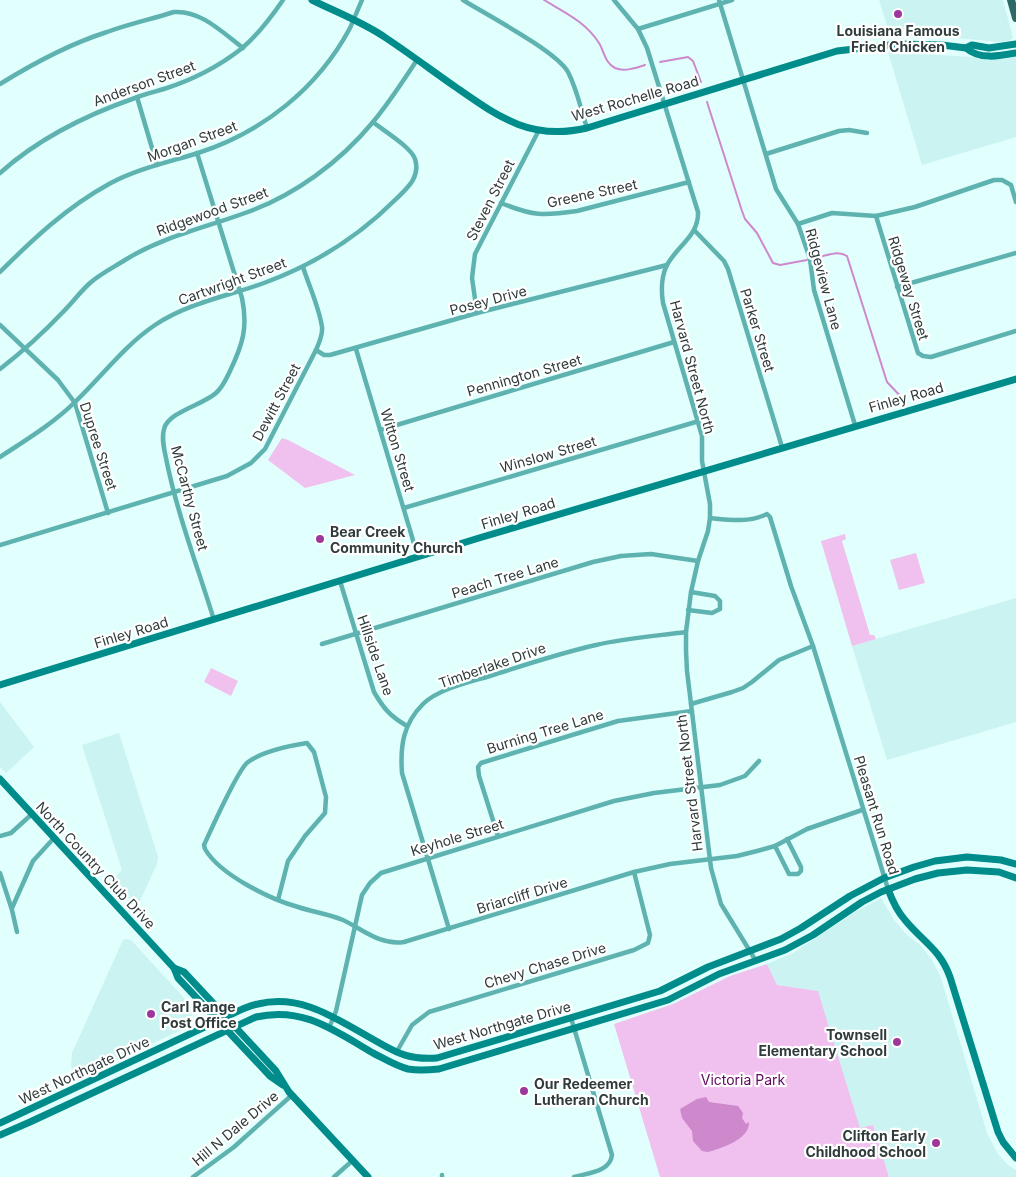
<svg xmlns="http://www.w3.org/2000/svg" width="1016" height="1177" font-family="Inter,sans-serif">
  <style>
    .built { fill: #cbf3f1 }
    .green { fill: #f0c0ee }
    .water { fill: #ce88cc }
    .lines { fill: none; stroke-linecap: round; stroke-linejoin: round }
    .stream { stroke: #ce88cc; stroke-width: 2 }
    .street { stroke: #5eb3b0; stroke-width: 4.5 }
    .secondary { stroke: #008c8a; stroke-width: 7 }
    .primary { stroke: #2c6967; stroke-width: 8 }
    .poi-dot { fill: #9d379c; stroke: #fff; stroke-width: 2 }
    .labels { text-anchor: middle; dominant-baseline: central; stroke-width: 4.5; stroke-linejoin: round; paint-order: stroke }
    .poi-label { font-size: 14px; font-weight: bold; fill: #303c3b; stroke: #fff; text-anchor: start }
    .street-label { font-size: 14px; fill: #303c3b; stroke: #fff }
    .park-label { font-size: 14px; fill: #600760; stroke: #fff }
  </style>
  <rect width="100%" height="100%" fill="#e0fffd"/>
  <g class="built">
    <path d="M879 0H1003L1013 38 1008 41 999 42 935 36 890 35Z"/>
    <path d="M888 52 1005 59 1016 57V137L922 165Z"/>
    <path d="M1016 598V722L887 760 852 646Z"/>
    <path d="M0 702 34 747 6 773 0 767Z"/>
    <path d="M119 733 158 857 157 864 144 892 140 901 135 905 112 881 122 870 82 745Z"/>
    <path d="M881 898 894 920 907 935 921 946 932 960 941 978 987 1133 998 1154 1007 1164 1016 1170V1177H889L873 1125 860 1129 818 991 777 985 767 964 793 953 855 912Z"/>
    <path d="M127 939 131 940 194 1009 187 1027 74 1081 71 1065 72 1053 123 940Z"/>
  </g>
  <g class="green">
    <path d="M282 438 288 440 355 475 305 488 268 460Z"/>
    <path d="M845 534 846 539 842 541 870 635H874L876 639 852 646 821 541Z"/>
    <path d="M916 553 925 583 899 590 890 560Z"/>
    <path d="M211 668 238 681 231 696 204 682Z"/>
    <path d="M767 964 777 985 818 991 860 1128 873 1125 889 1177H660L614 1024 673 1004 730 976Z"/>
  </g>
  <path class="water" d="M706 1097 709 1102 738 1106 743 1113 742 1118 746 1124 749 1122C750 1139 722 1148 708 1152L702 1151 693 1141 692 1131 682 1118 680 1109 697 1099Z"/>
  <g class="lines">
    <g class="stream">
      <path d="M544 0C564 12 586 22 599 43 604 51 605 63 615 68 624 72 636 68 645 65"/>
      <path d="M660 62 688 57 693 61 701 82"/>
      <path d="M707 102 742 211 745 219 757 233 773 263 780 265 807 260"/>
      <path d="M819 257C829 255 838 250 847 256L887 382 906 402"/>
    </g>
    <g class="street">
      <path d="M463 0C487 15 556 51 568 72 577 89 581 110 587 128"/>
      <path d="M614 0 638 29 647 48 698 212C699 236 677 246 667 265 661 277 661 290 663 303L702 436V461L710 504V518L708 531 698 561 691 592 686 632V651L687 671 711 868 721 904 756 961"/>
      <path d="M719 0 776 189 798 224 810 259 814 290 855 425"/>
      <path d="M638 29 732 0"/>
      <path d="M0 84C34 63 69 44 107 32 129 24 152 19 174 12 201 10 223 33 243 48"/>
      <path d="M137 97 157 165"/>
      <path d="M197 153 242 298C248 327 243 344 230 371 226 379 223 387 216 393 203 405 168 412 164 429 161 440 165 452 167 463 178 516 198 568 214 620"/>
      <path d="M766 154 839 131 849 130 867 133"/>
      <path d="M0 173C39 138 86 115 135 98 144 94 154 92 164 89 192 80 218 67 241 49 256 37 272 16 283 0"/>
      <path d="M501 203C533 216 543 216 577 211L689 182"/>
      <path d="M876 216 918 353 923 356 931 357 1016 331"/>
      <path d="M798 224 832 213 876 216 915 207 994 180H1002L1011 185 1016 202"/>
      <path d="M695 231 724 261 728 269 782 447"/>
      <path d="M0 272C33 239 67 207 109 184 136 169 169 162 198 153 263 132 318 88 350 28 354 19 358 9 362 0"/>
      <path d="M897 287 1016 253"/>
      <path d="M477 313 472 278 475 254 539 130"/>
      <path d="M0 325 58 380 75 403 108 513"/>
      <path d="M356 349 418 557"/>
      <path d="M316 350 324 355H330L477 313 667 265"/>
      <path d="M0 369C22 352 43 333 62 313 72 303 80 292 90 283 100 274 114 267 125 260 162 237 204 228 245 213 294 196 340 162 373 122 389 103 403 81 417 60"/>
      <path d="M380 430 674 342"/>
      <path d="M0 457C26 440 54 423 76 401 102 376 125 345 155 325 188 303 228 296 264 283 313 265 359 236 395 200 406 189 421 178 415 159 411 147 384 131 373 122"/>
      <path d="M404 508 699 421"/>
      <path d="M710 518C729 520 749 523 767 514L770 517 791 586 813 646 888 889"/>
      <path d="M0 545 227 476 251 463 265 449 316 350C319 343 323 335 322 327 319 307 309 286 303 267"/>
      <path d="M340 581 374 692C384 709 390 716 407 726"/>
      <path d="M688 610 712 613 720 609V601L715 596 691 592"/>
      <path d="M322 644 593 562 621 556 651 554 698 561"/>
      <path d="M691 704 732 692 743 688 752 682 779 660 813 646"/>
      <path d="M0 836 11 833 32 814"/>
      <path d="M498 836 479 776 478 767 481 763 618 721 692 711"/>
      <path d="M775 846 789 874H798L801 871V867L787 839"/>
      <path d="M0 873 12 910 17 932"/>
      <path d="M278 900 288 861 305 836 325 813 326 797 314 752 307 743C288 746 263 751 248 762 238 769 211 830 204 845L205 849C220 875 270 899 298 907 313 912 329 914 343 920 362 929 381 946 404 942L634 872 670 864 737 856 757 851 775 846 807 829 862 810"/>
      <path d="M12 908 33 861 54 838"/>
      <path d="M449 929 402 773C400 746 403 724 423 704 438 689 470 682 490 676 525 665 560 653 596 645 625 638 656 636 686 632"/>
      <path d="M571 1018 612 1155C610 1172 588 1173 574 1177"/>
      <path d="M329 1028 336 1011 362 895 370 883 381 873 614 801 654 793 720 785 745 776 759 761"/>
      <path d="M396 1053 412 1025 429 1012 634 950 648 943 650 935 634 872"/>
      <path d="M442 1175V1177"/>
      <path d="M193 1177 234 1147 292 1095"/>
      <path d="M334 1177 352 1161"/>
    </g>
    <g class="secondary">
      <path d="M312 0C336 12 363 22 386 38 410 54 434 72 457 88 500 118 532 141 587 128L837 51 898 44 942 45 966 48 972 45 989 48 1016 44"/>
      <path d="M966 48C979 60 1000 56 1016 53"/>
      <path d="M0 685 479 538 1016 379"/>
      <path d="M0 779 174 968 184 972 226 1017 276 1071 289 1092 368 1177"/>
      <path d="M888 889C892 900 897 911 905 920 923 942 940 949 950 977L998 1132 1003 1142 1016 1158"/>
      <path d="M174 968 178 978 270 1076 283 1085"/>
      <path d="M0 1123 226 1017C236 1012 247 1006 258 1004 303 993 339 1021 376 1041 398 1054 411 1060 437 1058L660 991 708 967 781 939 801 928 850 896 884 878 914 867 935 861 967 857 1001 860 1016 864"/>
      <path d="M0 1135 30 1122 256 1017C303 1006 335 1031 373 1053 385 1059 396 1066 408 1069 419 1071 429 1070 439 1069L668 1000 719 974 785 950 813 935 862 902 881 892 915 879 938 873 967 870 999 872 1016 878"/>
    </g>
    <path class="primary" d="M1011 0 1016 18"/>
  </g>
  <g class="poi-dot">
    <circle cx="898" cy="14" r="5"/>
    <circle cx="320" cy="539" r="5"/>
    <circle cx="151" cy="1014" r="5"/>
    <circle cx="897" cy="1042" r="5"/>
    <circle cx="524" cy="1091" r="5"/>
    <circle cx="936" cy="1143" r="5"/>
  </g>
  <g class="labels">
    <g class="poi-label">
      <text x="898" y="30" text-anchor="middle">Louisiana Famous<tspan x="898" dy="16">Fried Chicken</tspan></text>
      <text x="330" y="531">Bear Creek<tspan x="330" dy="16">Community Church</tspan></text>
      <text x="161" y="1006">Carl Range<tspan x="161" dy="16">Post Office</tspan></text>
      <text x="887" y="1034" text-anchor="end">Townsell<tspan x="887" dy="16">Elementary School</tspan></text>
      <text x="534" y="1083">Our Redeemer<tspan x="534" dy="16">Lutheran Church</tspan></text>
      <text x="926" y="1135" text-anchor="end">Clifton Early<tspan x="926" dy="16">Childhood School</tspan></text>
    </g>
    <g class="street-label">
      <text transform="translate(144 83) rotate(-20)">Anderson Street</text>
      <text transform="translate(635 98) rotate(-16)">West Rochelle Road</text>
      <text transform="translate(192 141) rotate(-20)">Morgan Street</text>
      <text transform="translate(592 193) rotate(-12)">Greene Street</text>
      <text transform="translate(490 200) rotate(-63)">Steven Street</text>
      <text transform="translate(212 211) rotate(-20)">Ridgewood Street</text>
      <text transform="translate(824 279) rotate(75)">Ridgeview Lane</text>
      <text transform="translate(232 281) rotate(-20)">Cartwright Street</text>
      <text transform="translate(909 288) rotate(73)">Ridgeway Street</text>
      <text transform="translate(488 300) rotate(-15)">Posey Drive</text>
      <text transform="translate(758 330) rotate(73)">Parker Street</text>
      <text transform="translate(693 367) rotate(75)">Harvard Street North</text>
      <text transform="translate(524 375) rotate(-16)">Pennington Street</text>
      <text transform="translate(906 397) rotate(-16)">Finley Road</text>
      <text transform="translate(276 402) rotate(-62)">Dewitt Street</text>
      <text transform="translate(99 446) rotate(72)">Dupree Street</text>
      <text transform="translate(398 450) rotate(73)">Witton Street</text>
      <text transform="translate(548 454) rotate(-16)">Winslow Street</text>
      <text transform="translate(190 498) rotate(75)">McCarthy Street</text>
      <text transform="translate(518 513) rotate(-17)">Finley Road</text>
      <text transform="translate(505 577) rotate(-17)">Peach Tree Lane</text>
      <text transform="translate(131 632) rotate(-17)">Finley Road</text>
      <text transform="translate(376 655) rotate(71)">Hillside Lane</text>
      <text transform="translate(492 665) rotate(-19)">Timberlake Drive</text>
      <text transform="translate(545 731) rotate(-17)">Burning Tree Lane</text>
      <text transform="translate(689 783) rotate(-97)">Harvard Street North</text>
      <text transform="translate(877 815) rotate(73)">Pleasant Run Road</text>
      <text transform="translate(457 837) rotate(-17)">Keyhole Street</text>
      <text transform="translate(96 865) rotate(47)">North Country Club Drive</text>
      <text transform="translate(522 895) rotate(-17)">Briarcliff Drive</text>
      <text transform="translate(545 965) rotate(-17)">Chevy Chase Drive</text>
      <text transform="translate(502 1025) rotate(-16)">West Northgate Drive</text>
      <text transform="translate(84 1070) rotate(-25)">West Northgate Drive</text>
      <text transform="translate(235 1128) rotate(-40)">Hill N Dale Drive</text>
    </g>
    <g class="park-label">
      <text x="743" y="1079">Victoria Park</text>
    </g>
  </g>
</svg>
